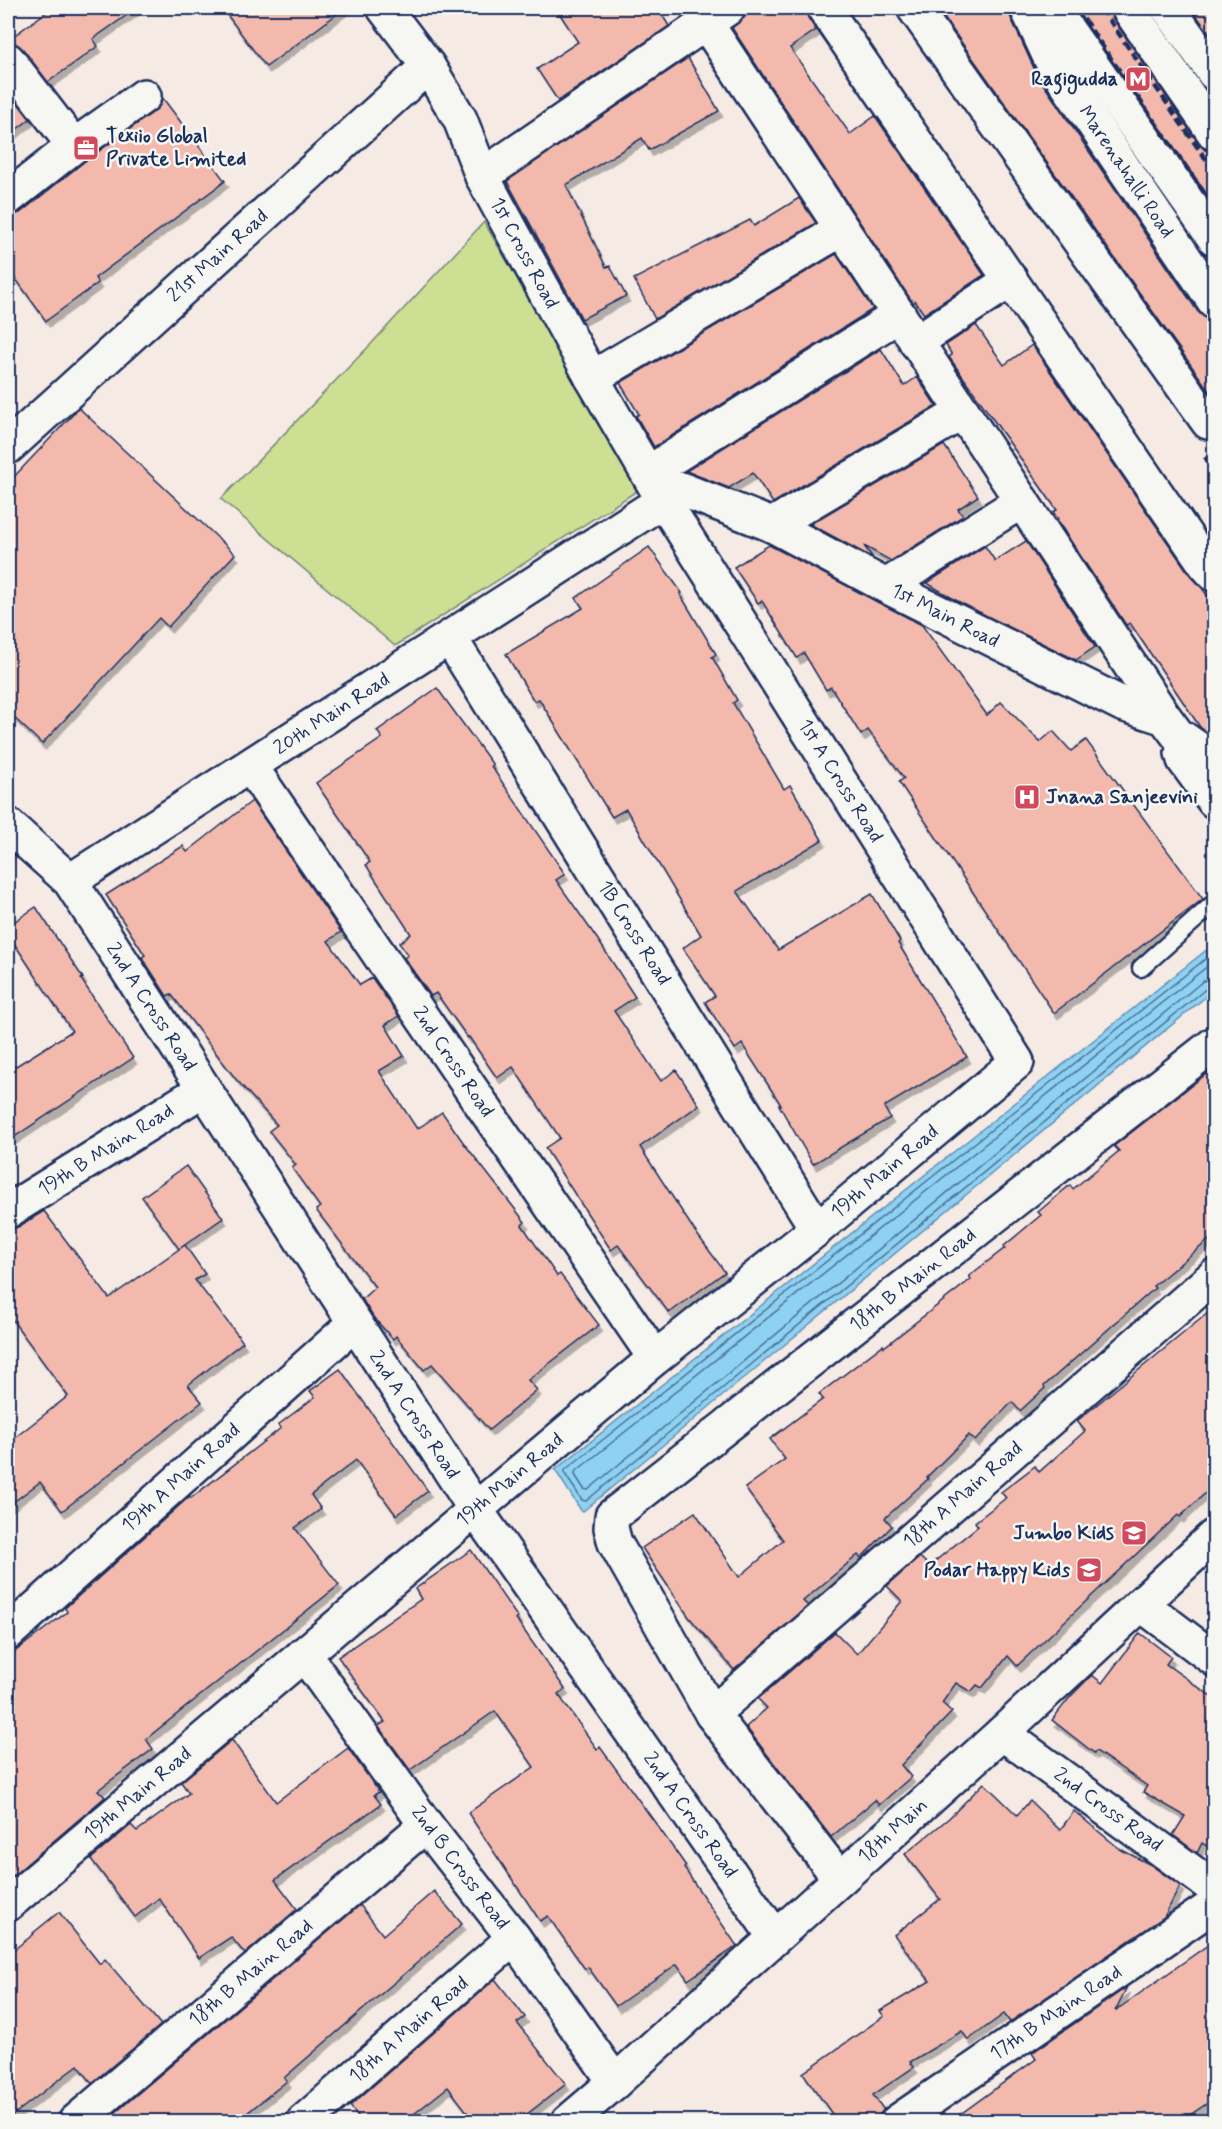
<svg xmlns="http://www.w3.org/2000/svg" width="1222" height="2129" font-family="Mynerve,sans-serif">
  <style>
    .green { fill: #ccdf93; stroke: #748778; stroke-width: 1.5 }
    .water { fill: #8fd1f0; stroke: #6190b6; stroke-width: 1.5 }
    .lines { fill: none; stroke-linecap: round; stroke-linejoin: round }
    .shore { stroke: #497098; stroke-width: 1.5 }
    .building { fill: #f3b9ad; stroke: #1b2f5e; stroke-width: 1.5; filter: url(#shadow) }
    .service-casing { stroke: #1b2f5e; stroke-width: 21 }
    .minor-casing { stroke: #1b2f5e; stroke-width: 38 }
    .primary-casing { stroke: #1b2f5e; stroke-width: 38 }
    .path { stroke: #1b2f5e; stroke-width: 4; stroke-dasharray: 6 4.5; stroke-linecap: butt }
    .service { stroke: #f6f6f2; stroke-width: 16 }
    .minor { stroke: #f6f6f2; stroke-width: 33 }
    .primary { stroke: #f6f6f2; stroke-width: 33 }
    .rail { stroke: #1b2f5e; stroke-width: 4.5; stroke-dasharray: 9 4.5; stroke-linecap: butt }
    .labels { text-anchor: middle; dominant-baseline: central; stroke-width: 5; stroke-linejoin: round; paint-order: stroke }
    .poi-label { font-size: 20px; font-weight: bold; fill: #1b2f5e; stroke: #f6f6f2; text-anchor: end }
    .street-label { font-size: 20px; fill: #1b2f5e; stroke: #f6f6f2 }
  </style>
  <defs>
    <filter id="shadow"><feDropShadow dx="3.5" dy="6" stdDeviation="0" flood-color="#0004"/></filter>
  </defs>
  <rect width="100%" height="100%" fill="#f5eae4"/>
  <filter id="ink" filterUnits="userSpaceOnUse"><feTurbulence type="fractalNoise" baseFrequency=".0167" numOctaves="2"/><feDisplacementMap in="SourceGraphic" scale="12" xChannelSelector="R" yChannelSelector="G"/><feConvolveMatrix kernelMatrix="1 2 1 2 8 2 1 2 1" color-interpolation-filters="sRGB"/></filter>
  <g filter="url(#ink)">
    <path class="green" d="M484 222 640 489 395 646 221 499 372 343Z"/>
    <path class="water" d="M1214 944V990L582 1512 555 1470Z"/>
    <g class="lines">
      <g class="shore">
        <path d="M1214 952 565 1470V1474L582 1500 586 1501 1208 987 1214 986"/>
        <path d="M1214 961 575 1472V1475L584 1489 588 1490 1203 981 1214 978"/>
      </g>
    </g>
    <g class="building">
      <path d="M52 8H137L93 39 98 46 48 82 23 49 8 40Z"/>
      <path d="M222 8H345L266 67Z"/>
      <path d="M556 8H658L669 26 558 101 537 69 578 42Z"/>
      <path d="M747 8H806L808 18 816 30 790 48 850 134 875 116 984 275 924 314 915 301 913 303 732 28 745 17Z"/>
      <path d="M937 8H1008L1010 16 1037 75 1198 312 1205 318 1215 320V399Z"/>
      <path d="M1075 8H1110L1113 19 1199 144 1205 150 1215 152V206Z"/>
      <path d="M1191 8H1215V41Z"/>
      <path d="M688 58 719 111 649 150 642 138 566 185 606 267 610 266 626 296 582 319 507 181Z"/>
      <path d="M8 90 30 119 8 136Z"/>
      <path d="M162 97 225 181 95 278 98 283 46 321 8 268V216L20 213 85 161 155 111 161 104Z"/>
      <path d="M799 198 816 223 655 319 634 279 750 220 754 226Z"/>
      <path d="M836 254 873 309 654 447 636 416 639 414 620 383Z"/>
      <path d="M976 325 1004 365 1032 345 1190 575 1202 588 1215 606V738L1200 727 1130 623 1126 625 1057 520 1058 519 1053 512 1057 510 949 357 952 355 946 345Z"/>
      <path d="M881 349 904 386 917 377 936 406 773 503 753 473 729 488 686 471Z"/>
      <path d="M79 408 235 554 168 627 159 618 42 744 8 712V483Z"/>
      <path d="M944 445 978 496 958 509 963 516 891 561 864 546 873 558 810 524Z"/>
      <path d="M1026 541 1095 647 1076 660 959 602 927 583 985 546 995 561Z"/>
      <path d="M769 545 922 625 987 715 1001 702 1040 742 1053 731 1071 751 1086 740 1203 899 1054 1013 899 782 904 778 868 730 861 735 831 687 826 690 804 653 797 658 762 601 758 603 734 567Z"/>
      <path d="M649 547 682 593 680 594 716 654 712 657 737 700 733 703 784 789 790 785 822 840 737 891 778 950 872 894 900 941 898 943 967 1057 884 1107 890 1118 813 1164 779 1105H781L742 1044 735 1049 705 1002 715 996 683 948 701 935 626 809 612 817 539 699 534 701 506 654 583 608 576 598Z"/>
      <path d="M437 688 493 765 491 766 565 874 556 880 598 940 635 997 614 1011 661 1081 676 1070 699 1105 640 1147 694 1230 725 1272 669 1313 618 1245 611 1250 545 1148 560 1138 513 1067 497 1078 469 1037 468 1038 436 993 431 996 404 958 408 955 399 943 411 934 366 865 370 862 316 783 382 738 377 731Z"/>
      <path d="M252 801 341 932 328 941 360 985 372 978 399 1016 385 1025 404 1056 379 1071 417 1129 442 1112 463 1142 525 1222 522 1225 557 1276 560 1274 599 1325 528 1380 537 1390 489 1430 432 1364 424 1370 396 1336 393 1339 373 1317 362 1299 375 1287 316 1210 320 1207 292 1168 296 1165 269 1131 277 1125 235 1078 171 994 167 996 142 957 145 955 106 895 183 846 187 852Z"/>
      <path d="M36 907 83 978 81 979 133 1058 8 1141V1071L72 1031 8 934V926Z"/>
      <path d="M1215 1067V1235L1153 1286 1155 1288 1044 1386 1045 1388 1020 1411 1012 1402 975 1441 969 1435 927 1477 928 1479 885 1518 892 1526 861 1558 858 1555 803 1601 808 1606 734 1670 689 1617 642 1548 695 1512 739 1577 783 1540 745 1488 785 1459 770 1439 823 1399 819 1394 883 1345 884 1347 971 1279 969 1276 1005 1248 1004 1246 1041 1215 1038 1212 1070 1185 1073 1189 1119 1151 1114 1146Z"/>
      <path d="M186 1166 223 1218 179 1249 142 1197Z"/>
      <path d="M44 1211 109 1298 185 1245 205 1274 195 1280 243 1342 188 1385 202 1402 62 1511 40 1482 8 1506V1443L68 1396 8 1314V1230L18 1227Z"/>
      <path d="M1215 1307V1484L1180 1517 1178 1515 1017 1666 1008 1656 982 1688 977 1685 971 1692 956 1683 942 1703 952 1712 901 1765 911 1777 879 1805 875 1800 831 1837 746 1727 767 1708 758 1699 835 1632 857 1654 902 1601 887 1586 920 1557 929 1566 978 1526 975 1522 1006 1498 1001 1492 1035 1466 1039 1472 1085 1431 1077 1421Z"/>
      <path d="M340 1369 428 1491 396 1515 356 1460 311 1495 321 1509 295 1528 339 1585 146 1739 153 1749 98 1790 105 1797 8 1880V1657L67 1612 65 1608 190 1496 191 1498 281 1428 278 1425 315 1397 310 1391Z"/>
      <path d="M471 1550 518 1618 516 1619 565 1689 558 1694 597 1749 600 1747 659 1828 686 1866 684 1868 737 1946 688 1980 677 1964 616 2006 588 1967 585 1969 548 1916 540 1921 468 1813 534 1767 495 1711 410 1770 378 1726 385 1722 338 1657 421 1599 415 1589Z"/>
      <path d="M1140 1633 1171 1657 1166 1664 1215 1699V1851L1202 1843 1197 1853 1173 1835 1185 1816 1143 1792 1147 1786 1096 1751 1094 1753 1052 1720 1070 1697 1092 1675 1102 1683Z"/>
      <path d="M232 1740 276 1802 348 1748 379 1792 374 1795 381 1804 275 1880 297 1909 245 1954 231 1937 199 1958 159 1898 135 1917 91 1859 131 1825 137 1831 189 1793 181 1782Z"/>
      <path d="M984 1783 1017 1815 1030 1801 1060 1830 1074 1811 1120 1849 1151 1865 1180 1886 1164 1917 1010 2022 1004 2014 968 2040 962 2031 910 2062 914 2067 873 2095 884 2110 880 2114 879 2121H837L803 2073 884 2016 880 2011 930 1981 894 1935 940 1899 905 1854 949 1818Z"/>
      <path d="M434 1891 462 1924 284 2078 287 2081 237 2121H122L115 2113 360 1905 383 1935Z"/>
      <path d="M59 1912 100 1964 105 1959 161 2025 92 2083 78 2065 8 2119V1954L34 1934 33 1933Z"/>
      <path d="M1215 1940V2098L1181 2121H951L1036 2059 1032 2053 1127 1987 1115 2011Z"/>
      <path d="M495 1979 525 2017 517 2023 566 2084 518 2121H474L448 2087 405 2121H362L350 2106Z"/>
    </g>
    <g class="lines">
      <defs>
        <path id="service" d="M1141 968 1214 903"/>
        <g id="minor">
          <path d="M824 8 1205 564 1214 574"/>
          <path d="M914 8 1208 422H1214"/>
          <path d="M706 23 1165 718"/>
          <path d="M8 60 74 146"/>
          <path d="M482 176 728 8"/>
          <path d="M8 198 74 146 144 96"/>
          <path d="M916 342 1011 280"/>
          <path d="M592 378 842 229"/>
          <path d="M8 447 428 66"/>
          <path d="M648 473 899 315"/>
          <path d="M772 525 963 412"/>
          <path d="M886 586 1022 501"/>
          <path d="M450 638 817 1229"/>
          <path d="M1182 753 1184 760 1214 801"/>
          <path d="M251 767 655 1358"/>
          <path d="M8 825 70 881 475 1509 775 1937"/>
          <path d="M70 881 681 489 772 525 886 586 1122 704 1165 718 1177 734 1200 750 1214 769"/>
          <path d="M8 1211 204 1089"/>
          <path d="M1141 1604 1214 1659"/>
          <path d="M8 1633 355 1323"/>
          <path d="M304 1654 426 1825 514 1938 615 2082"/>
          <path d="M712 1714 1214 1276"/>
          <path d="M1002 1733 1214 1888"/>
          <path d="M840 1879 712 1714 615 1543 611 1528 612 1516 1214 1044"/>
          <path d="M8 1904 655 1358 817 1229 1017 1062 663 500 592 378 482 176 460 119 428 66 384 8"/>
          <path d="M75 2122 426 1825"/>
          <path d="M303 2122 514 1938"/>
          <path d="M568 2122 615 2082 1002 1733 1214 1536"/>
          <path d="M897 2122 1214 1905"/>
        </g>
        <g id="primary">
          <path d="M1027 8 1053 64 1214 301"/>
          <path d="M1052 8 1214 238"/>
          <path d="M1128 8 1214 133"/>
          <path d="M1168 8 1214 73"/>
        </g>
      </defs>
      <use href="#service" class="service-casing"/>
      <use href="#minor" class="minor-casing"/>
      <use href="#primary" class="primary-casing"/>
      <path class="path" d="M1205 457 1214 473"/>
      <use href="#service" class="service"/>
      <use href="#minor" class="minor"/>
      <use href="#primary" class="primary"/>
      <g class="rail">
        <path d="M1076 8 1214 207"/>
        <path d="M1101 8 1214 171"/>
      </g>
    </g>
  </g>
  <defs>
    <symbol id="metro-square" viewBox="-11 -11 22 22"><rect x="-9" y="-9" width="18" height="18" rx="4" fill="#d1495b" stroke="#f6f6f2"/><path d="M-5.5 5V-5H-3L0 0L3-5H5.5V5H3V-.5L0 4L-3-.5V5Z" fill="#fff"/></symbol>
    <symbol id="office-square" viewBox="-11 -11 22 22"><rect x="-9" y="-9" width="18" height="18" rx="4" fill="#d1495b" stroke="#f6f6f2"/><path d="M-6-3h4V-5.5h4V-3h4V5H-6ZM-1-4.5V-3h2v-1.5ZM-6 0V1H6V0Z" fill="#fff"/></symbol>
    <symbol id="hospital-square" viewBox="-11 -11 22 22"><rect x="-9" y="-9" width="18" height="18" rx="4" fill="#d1495b" stroke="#f6f6f2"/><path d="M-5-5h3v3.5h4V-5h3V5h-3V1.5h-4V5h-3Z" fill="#fff"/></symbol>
    <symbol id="school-square" viewBox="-11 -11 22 22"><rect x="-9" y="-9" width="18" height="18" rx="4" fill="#d1495b" stroke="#f6f6f2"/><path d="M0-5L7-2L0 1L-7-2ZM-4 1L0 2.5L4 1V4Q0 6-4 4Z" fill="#fff"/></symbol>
  </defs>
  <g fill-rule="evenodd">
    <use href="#metro-square" x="1123" y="64" width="30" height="30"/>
    <use href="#office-square" x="71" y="133" width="30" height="30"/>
    <use href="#hospital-square" x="1012" y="782" width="30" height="30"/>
    <use href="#school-square" x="1119" y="1518" width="30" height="30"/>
    <use href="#school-square" x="1074" y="1555" width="30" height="30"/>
  </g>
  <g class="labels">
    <g class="poi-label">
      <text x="1118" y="79">Ragigudda</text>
      <text x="106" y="136" text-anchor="start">Texiio Global<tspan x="106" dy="23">Private Limited</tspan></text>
      <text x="1046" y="797" text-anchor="start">Jnana Sanjeevini</text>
      <text x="1114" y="1533">Jumbo Kids</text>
      <text x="1070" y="1570">Podar Happy Kids</text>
    </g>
    <g class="street-label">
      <text transform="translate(1126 172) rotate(56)">Marenahalli Road</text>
      <text transform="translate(524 253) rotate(62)">1st Cross Road</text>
      <text transform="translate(218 256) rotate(-42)">21st Main Road</text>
      <text transform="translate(945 616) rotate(27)">1st Main Road</text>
      <text transform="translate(332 714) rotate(-33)">20th Main Road</text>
      <text transform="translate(840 781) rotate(58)">1st A Cross Road</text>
      <text transform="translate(634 933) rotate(58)">1B Cross Road</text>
      <text transform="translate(151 1007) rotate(57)">2nd A Cross Road</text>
      <text transform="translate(453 1062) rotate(56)">2nd Cross Road</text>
      <text transform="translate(106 1150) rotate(-32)">19th B Main Road</text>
      <text transform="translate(885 1172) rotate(-40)">19th Main Road</text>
      <text transform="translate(913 1280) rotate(-38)">18th B Main Road</text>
      <text transform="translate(414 1415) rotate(57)">2nd A Cross Road</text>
      <text transform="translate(181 1478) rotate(-42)">19th A Main Road</text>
      <text transform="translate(510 1480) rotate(-40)">19th Main Road</text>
      <text transform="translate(963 1495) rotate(-41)">18th A Main Road</text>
      <text transform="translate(138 1794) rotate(-40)">19th Main Road</text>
      <text transform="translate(1108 1810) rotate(36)">2nd Cross Road</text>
      <text transform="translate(690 1815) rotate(55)">2nd A Cross Road</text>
      <text transform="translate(893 1831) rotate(-42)">18th Main</text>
      <text transform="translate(460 1868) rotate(53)">2nd B Cross Road</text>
      <text transform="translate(251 1973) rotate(-40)">18th B Main Road</text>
      <text transform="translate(1056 2013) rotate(-34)">17th B Main Road</text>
      <text transform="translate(409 2030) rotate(-41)">18th A Main Road</text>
    </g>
  </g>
  <rect width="1222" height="2129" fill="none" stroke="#f6f6f2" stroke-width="30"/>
  <rect x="15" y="15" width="1192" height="2099" fill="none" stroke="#1b2f5e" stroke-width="2" filter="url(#ink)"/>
</svg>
